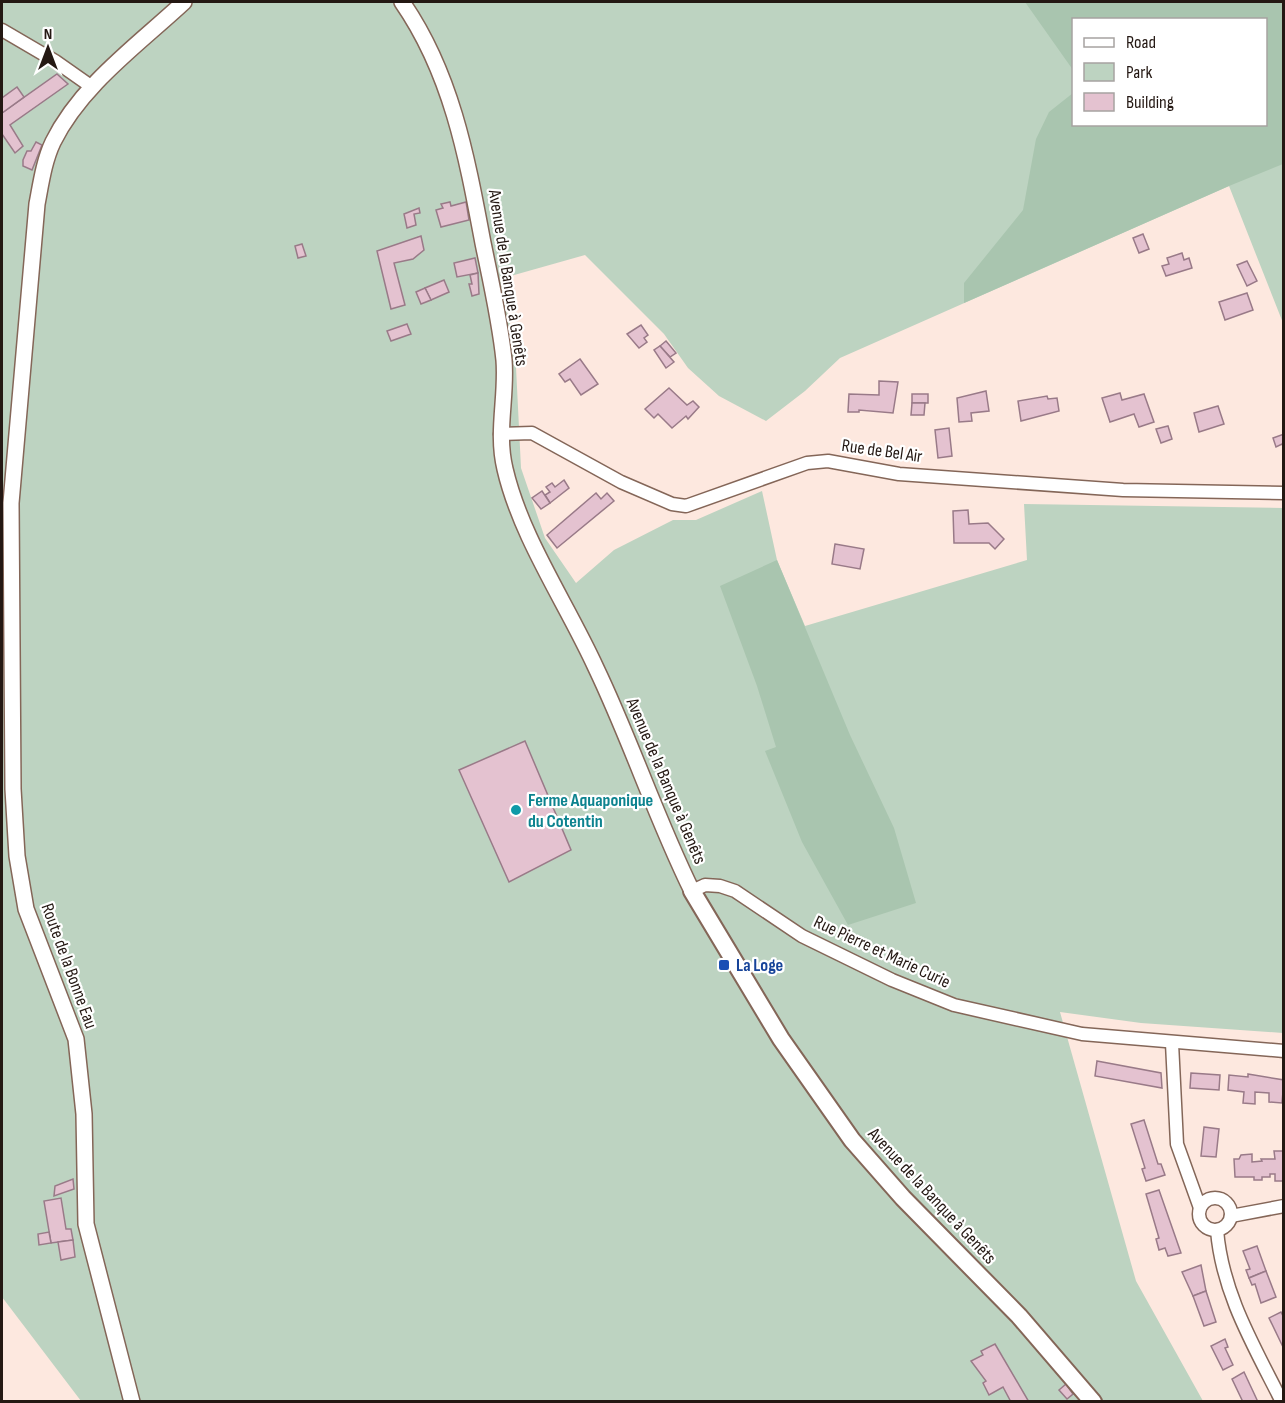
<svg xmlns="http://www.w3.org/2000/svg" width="1285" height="1403" font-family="'Sofia Sans Condensed',sans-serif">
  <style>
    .green { fill: #bdd3c1; fill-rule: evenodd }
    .forest { fill: #a9c5af }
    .building { fill: #e4c2d0; stroke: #997a88; stroke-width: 1.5 }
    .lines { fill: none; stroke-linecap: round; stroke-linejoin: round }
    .minor-casing { stroke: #846658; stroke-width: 15 }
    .tertiary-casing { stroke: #846658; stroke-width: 18 }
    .secondary-casing { stroke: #846658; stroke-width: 20 }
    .minor { stroke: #fff; stroke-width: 12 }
    .tertiary { stroke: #fff; stroke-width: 15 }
    .secondary { stroke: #fff; stroke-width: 16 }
    .culture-dot { fill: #0f9aa8; stroke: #fff; stroke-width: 2 }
    .transit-dot { fill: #1a4fb4; stroke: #fff; stroke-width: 2 }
    .labels { text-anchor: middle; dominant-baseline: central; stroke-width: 4.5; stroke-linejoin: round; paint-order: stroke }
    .street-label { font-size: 18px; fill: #241813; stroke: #fff }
    .culture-label { font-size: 18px; font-weight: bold; fill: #0d838f; stroke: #fff; text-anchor: start }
    .transit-label { font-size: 18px; font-weight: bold; fill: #164399; stroke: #fff; text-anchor: start }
  </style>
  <rect width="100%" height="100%" fill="#fde8df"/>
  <path class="green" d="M2 2H1283V323L1229 186 840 358 805 391 766 421 719 396 688 368 664 334 585 255 500 279 515 347 521 468 545 538 576 583 614 550 673 520H696L762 491 777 560 805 626 1027 560 1024 504 1283 508V1033L1141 1023 1060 1012 1136 1281 1203 1401H81L2 1297ZM1074 20H1266V124H1074Z"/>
  <g class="forest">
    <path d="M1025 2H1283V164L1229 186 964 303V283L1023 210 1036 139 1049 112 1073 93 1074 124H1266V20H1074L1073 70Z"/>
    <path d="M777 560 850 735 894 828 916 903 848 925 802 842 765 751 776 747 757 686 720 586Z"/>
  </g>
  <g class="building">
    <path d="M57 74 68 84 10 125 23 146 15 153 2 134V113Z"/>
    <path d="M17 87 24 97 2 113V98Z"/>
    <path d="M36 142 42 145 32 170 23 166V160L27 151H31Z"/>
    <path d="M450 202 451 206 466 202 469 220 441 227 436 210 443 208 441 204Z"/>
    <path d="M419 208 420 213 414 214 416 225 407 228 404 214Z"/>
    <path d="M1143 234 1149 249 1139 253 1133 238Z"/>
    <path d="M421 236 424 250 413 259 394 263 405 305 391 309 377 251Z"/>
    <path d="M302 244 306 256 298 258 295 246Z"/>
    <path d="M1182 253 1184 260 1189 258 1192 268 1166 276 1162 266 1169 264 1167 258Z"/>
    <path d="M475 258 478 273 457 277 454 263Z"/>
    <path d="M1247 261 1257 281 1247 286 1237 265Z"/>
    <path d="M478 273 479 294 472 296 469 284H472L470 275Z"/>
    <path d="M444 280 449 292 431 300 425 288Z"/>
    <path d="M425 288 431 300 421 304 416 292Z"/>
    <path d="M1247 293 1253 310 1225 320 1219 302Z"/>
    <path d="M407 324 411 334 391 341 387 331Z"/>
    <path d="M641 325 648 335 644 338 647 342 639 348 627 334Z"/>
    <path d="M666 341 676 353 670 357 660 346Z"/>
    <path d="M660 346 674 362 666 368 654 350Z"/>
    <path d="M580 359 598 384 581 395 570 379 565 382 559 374Z"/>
    <path d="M879 381 898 382 893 413 859 410V412H848L849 394 879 395Z"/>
    <path d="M669 388 687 405 693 401 699 407 688 419 686 416 672 428 658 414 654 418 645 409Z"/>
    <path d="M986 391 989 411 971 413 972 421 959 422 957 398Z"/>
    <path d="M1120 393 1122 400 1144 394 1154 422 1139 427 1134 414 1110 422 1102 398Z"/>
    <rect x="912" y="394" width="16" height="9"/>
    <path d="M1047 396 1048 399 1057 398 1059 411 1021 421 1018 401Z"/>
    <path d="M912 403H925L924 415H911Z"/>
    <path d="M1218 406 1224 424 1199 432 1194 413Z"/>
    <path d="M1168 426 1172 439 1161 443 1156 429Z"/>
    <path d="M949 428 952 456 938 458 935 430Z"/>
    <path d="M1284 434V448L1282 444 1276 447 1273 438Z"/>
    <path d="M564 480 569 488 550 503 545 495 550 492 546 487 552 483 555 487Z"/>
    <path d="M542 491 550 503 541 509 532 498Z"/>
    <path d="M596 493 601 499 607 493 614 501 557 548 547 535Z"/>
    <path d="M968 510 969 524 988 523 1004 539 995 549 989 543H954L953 511Z"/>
    <path d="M835 544 864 549 860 569 832 564Z"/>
    <path d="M525 741 571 850 509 882 459 770Z"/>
    <path d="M1097 1061 1161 1073 1162 1088 1095 1076Z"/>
    <path d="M1191 1073 1220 1075 1219 1090 1190 1088Z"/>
    <path d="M1248 1074 1284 1080 1282 1103 1269 1102V1093L1255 1092V1104L1243 1103 1244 1092 1228 1090 1229 1075 1248 1077Z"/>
    <path d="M1144 1120 1158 1164H1161L1165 1175 1146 1181 1142 1169 1145 1168 1131 1124Z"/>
    <path d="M1204 1127 1219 1129 1216 1157 1201 1156Z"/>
    <path d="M1274 1151H1284V1181H1275V1174H1270V1177H1262V1180H1254V1177H1235L1234 1159H1239L1241 1155 1252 1154V1162L1262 1161 1261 1159H1275Z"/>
    <path d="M73 1179 74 1189 54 1196 55 1186Z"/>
    <path d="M1159 1190 1181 1253 1168 1256 1165 1248 1159 1250 1156 1239 1159 1238 1146 1194Z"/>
    <path d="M61 1198 66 1229H71L73 1240 51 1243 44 1201Z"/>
    <path d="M49 1232 51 1243 39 1245 38 1234Z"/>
    <path d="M73 1240 75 1257 61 1260 58 1242Z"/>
    <path d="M1257 1246 1266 1271 1249 1278 1246 1270 1250 1269 1243 1251Z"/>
    <path d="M1201 1265 1206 1291 1193 1296 1182 1272Z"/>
    <path d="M1266 1271 1276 1297 1261 1303 1255 1284 1252 1285 1249 1278Z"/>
    <path d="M1206 1291 1216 1322 1204 1326 1193 1296Z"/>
    <path d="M1281 1312 1284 1318 1283 1347 1269 1318Z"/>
    <path d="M1225 1339 1228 1347 1225 1348 1233 1365 1223 1370 1211 1346Z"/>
    <path d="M995 1344 1029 1402H1011L1003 1387 989 1395 983 1383 986 1381 971 1361 983 1355 981 1351Z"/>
    <path d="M1244 1372 1258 1402H1243L1232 1379Z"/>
    <path d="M1066 1384 1073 1394 1067 1399 1059 1390Z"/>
  </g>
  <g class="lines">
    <defs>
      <g id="minor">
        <path d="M2 30 55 61 92 87"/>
        <path d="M500 434 532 433 621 482 672 504 686 506 807 463 828 461 899 474 1123 490 1284 493"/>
        <path d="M692 891 705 885 720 886 735 891 802 936 892 980 954 1005 1082 1034 1284 1051"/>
        <path d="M1172 1043 1177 1144 1200 1208"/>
        <circle cx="1215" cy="1214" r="16"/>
        <path d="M1231 1216 1284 1206"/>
        <path d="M1217 1230C1222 1293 1254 1346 1282 1402"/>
      </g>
      <g id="tertiary">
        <path d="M402 2C452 74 467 158 483 243 491 282 500 321 504 360 507 397 496 432 505 469 521 538 567 604 596 668 631 741 656 818 692 891"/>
        <path d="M132 1402 86 1224 84 1114 76 1039 26 909 17 856 13 789 11 503 37 204C41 183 44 161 53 142 81 85 139 44 184 2"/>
      </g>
      <path id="secondary" d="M692 891 781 1039 852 1140 903 1198 1019 1316 1093 1402"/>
    </defs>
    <use href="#minor" class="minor-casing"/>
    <use href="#tertiary" class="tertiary-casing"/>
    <use href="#secondary" class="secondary-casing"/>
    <use href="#minor" class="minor"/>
    <use href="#tertiary" class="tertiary"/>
    <use href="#secondary" class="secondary"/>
  </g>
  <circle class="culture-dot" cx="516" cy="810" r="6"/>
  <rect class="transit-dot" x="718" y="959" width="12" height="12" rx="3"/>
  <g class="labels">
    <g class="street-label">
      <text transform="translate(508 278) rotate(81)">Avenue de la Banque à Genêts</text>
      <text transform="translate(882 451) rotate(8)">Rue de Bel Air</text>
      <text transform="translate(666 781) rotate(67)">Avenue de la Banque à Genêts</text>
      <text transform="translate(882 952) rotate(25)">Rue Pierre et Marie Curie</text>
      <text transform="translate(69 966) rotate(70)">Route de la Bonne Eau</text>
      <text transform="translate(932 1196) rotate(47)">Avenue de la Banque à Genêts</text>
    </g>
    <g class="culture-label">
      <text x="528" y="800">Ferme Aquaponique<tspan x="528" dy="21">du Cotentin</tspan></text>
    </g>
    <g class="transit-label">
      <text x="736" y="965">La Loge</text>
    </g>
  </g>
  <rect width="1285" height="1403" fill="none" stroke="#241813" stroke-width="6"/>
  <rect x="1072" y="18" width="195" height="108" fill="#ffffff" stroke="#a7a3a1" stroke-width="1.5"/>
  <rect x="1084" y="38" width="30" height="9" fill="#ffffff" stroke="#a7a3a1" stroke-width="1.5"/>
  <text x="1126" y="48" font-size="18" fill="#241813">Road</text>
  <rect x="1084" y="63" width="30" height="18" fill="#bdd3c1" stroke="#a7a3a1" stroke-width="1.5"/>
  <text x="1126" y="78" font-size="18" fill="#241813">Park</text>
  <rect x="1084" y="93" width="30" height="18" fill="#e4c2d0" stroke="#a7a3a1" stroke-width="1.5"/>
  <text x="1126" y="108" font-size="18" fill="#241813">Building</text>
  <g transform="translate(48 48)" stroke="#ffffff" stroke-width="4.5" paint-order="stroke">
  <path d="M0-4.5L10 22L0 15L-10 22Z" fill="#241813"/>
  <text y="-9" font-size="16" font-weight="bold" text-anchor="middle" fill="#241813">N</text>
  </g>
</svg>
